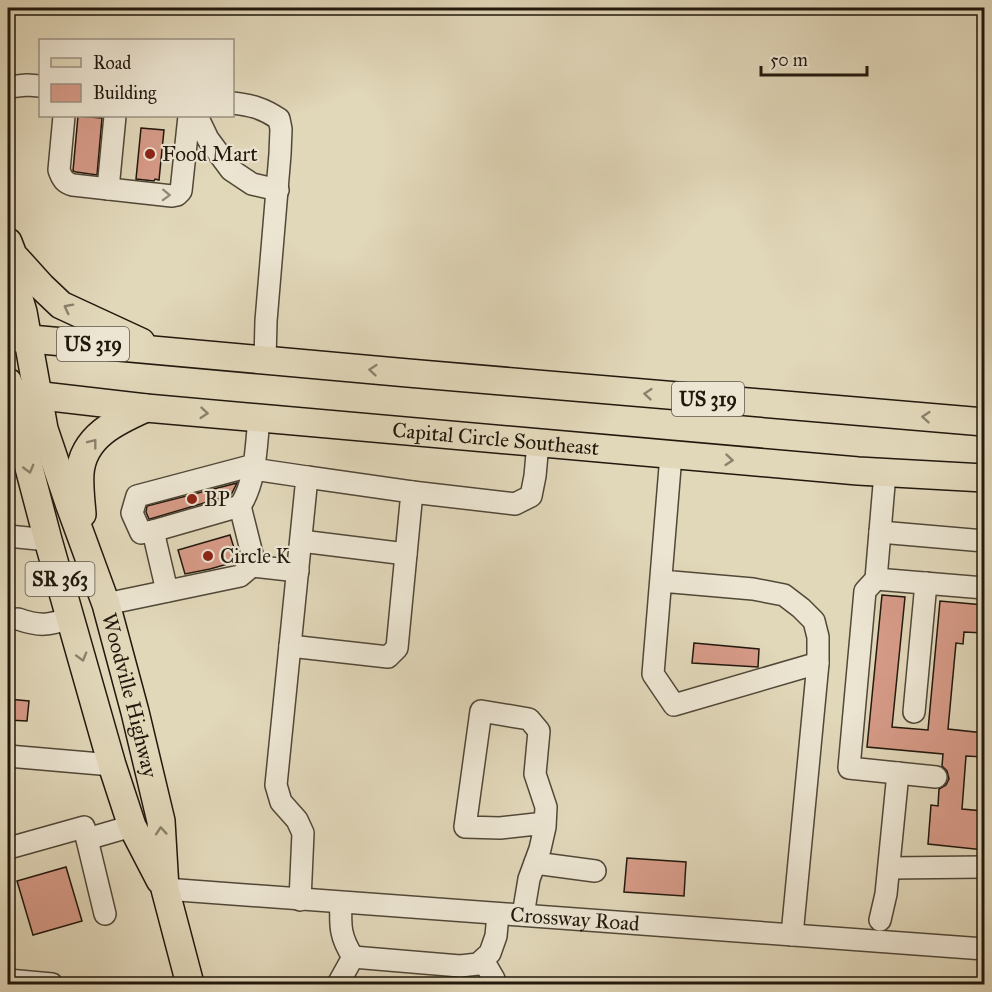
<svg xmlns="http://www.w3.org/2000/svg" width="992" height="992" font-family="'IM FELL Great Primer',serif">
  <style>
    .building { fill: #d79b88; stroke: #21180d; stroke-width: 1.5 }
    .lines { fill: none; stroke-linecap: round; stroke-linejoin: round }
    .minor-casing { stroke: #514838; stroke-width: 24 }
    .major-casing { stroke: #21180d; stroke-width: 30 }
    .minor { stroke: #ece5d2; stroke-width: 21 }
    .major { stroke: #e1d7b9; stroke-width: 27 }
    .oneway { stroke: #918979 }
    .oneway2 { stroke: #8b816c }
    .poi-dot { fill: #8f2418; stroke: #ece5d2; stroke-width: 2 }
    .labels { text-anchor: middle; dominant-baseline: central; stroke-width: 4.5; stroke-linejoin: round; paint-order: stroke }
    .shield { fill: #ece5d2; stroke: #5e5648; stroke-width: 1.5 }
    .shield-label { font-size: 20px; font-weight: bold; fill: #21180d }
    .poi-label { font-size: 21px; fill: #21180d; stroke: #ece5d2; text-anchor: start }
    .street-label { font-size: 21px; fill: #21180d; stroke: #ece5d2 }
  </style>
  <rect width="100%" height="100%" fill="#e1d7b9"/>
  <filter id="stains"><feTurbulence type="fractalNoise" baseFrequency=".00333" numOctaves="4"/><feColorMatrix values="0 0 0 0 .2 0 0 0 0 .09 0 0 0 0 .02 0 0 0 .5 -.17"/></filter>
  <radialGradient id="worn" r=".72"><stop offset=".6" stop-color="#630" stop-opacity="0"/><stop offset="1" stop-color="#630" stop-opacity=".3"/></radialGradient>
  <g class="building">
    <path d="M78 116 102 118 97 175 76 172 73 171Z"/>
    <path d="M141 128 164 130 159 180 155 179 154 181 136 179Z"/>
    <path d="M237 483 231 495 150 519H149L146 512 147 506Z"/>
    <path d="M230 535 238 561 210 569 185 574 178 550Z"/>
    <path d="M882 595 905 597 892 727 928 730 940 601 984 605V633L964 632 963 644 956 643 948 729 984 733V757L966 756 962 809 984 811V850L928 844 931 805 938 806 939 789 946 785 949 779 947 771 942 766 943 754 867 747Z"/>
    <path d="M694 643 759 649 758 667 692 663Z"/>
    <path d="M8 699 29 701 27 721 8 720Z"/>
    <path d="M627 858 686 862 684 896 624 892Z"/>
    <path d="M66 867 82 921 33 935 17 881Z"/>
  </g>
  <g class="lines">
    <defs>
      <g id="minor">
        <path d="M8 87 27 85 40 86"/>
        <path d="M232 103C251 105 263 108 279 119L281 129 280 154 266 321 265 360"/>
        <path d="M64 116 59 170C62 179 65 183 73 185L172 196 177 195 181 191 189 116"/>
        <path d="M197 116 208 139 231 170 252 184 278 190"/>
        <path d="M108 189 115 116"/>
        <path d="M254 465 137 496 132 513 141 533 153 531 240 506C256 482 256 447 259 418"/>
        <path d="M253 469 307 477 276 785 281 802 297 820 303 833 300 900"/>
        <path d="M885 473 876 579 865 591 849 768 936 777"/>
        <path d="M412 492 515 504 531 496 535 476 538 443"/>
        <path d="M153 531 167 591"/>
        <path d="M880 532 984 541"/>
        <path d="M8 536 48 540"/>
        <path d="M301 541 406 554"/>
        <path d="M252 566 298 571"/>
        <path d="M876 579 984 588"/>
        <path d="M661 581 753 589 784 595 801 608 814 621 818 637V663L674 705 653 674 671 455"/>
        <path d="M106 604 240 576 252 566V554L240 506"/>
        <path d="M18 619C41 627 48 625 72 618"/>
        <path d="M290 646 388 657 397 648 412 492 307 477"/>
        <path d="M914 712 926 583"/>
        <path d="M8 756 112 765"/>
        <path d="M87 839 132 826"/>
        <path d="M9 848 84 827 105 914"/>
        <path d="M535 863 595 871"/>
        <path d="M889 868 984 867"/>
        <path id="s1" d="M165 889 984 949"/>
        <path d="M341 903C340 926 340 937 353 957"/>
        <path d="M523 915 529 879 540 849 545 827 546 807 535 774 539 731 529 719 481 711 465 827 500 828 545 823"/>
        <path d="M880 920 886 894 898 773"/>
        <path d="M792 935 818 663"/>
        <path d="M353 957 460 966 478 964 490 953 496 936 498 914"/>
        <path d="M483 960 494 979V984"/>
        <path d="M8 980 52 984"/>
        <path d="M338 984 353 957"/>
      </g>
      <g id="major">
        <path d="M8 242 13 255 42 287 61 305 141 342"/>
        <path id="s2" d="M8 261 23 312 44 429 69 503 106 604 135 712 161 821 165 889 190 984"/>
        <path d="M8 337 408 373 984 422"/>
        <path d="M8 382 18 426 48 540 112 765 132 826 160 880"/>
        <path id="s3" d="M8 392 146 408 858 471 984 478"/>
        <path d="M82 514C81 501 79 486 80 473 83 436 117 421 146 408"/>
      </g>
    </defs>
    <use href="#minor" class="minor-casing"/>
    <use href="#major" class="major-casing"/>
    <use href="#minor" class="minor"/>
    <use href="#major" class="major"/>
  </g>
  <defs><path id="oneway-chevron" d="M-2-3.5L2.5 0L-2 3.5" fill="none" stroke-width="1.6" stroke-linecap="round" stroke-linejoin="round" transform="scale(1.5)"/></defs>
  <use class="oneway" href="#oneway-chevron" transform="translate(166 195) rotate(2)"/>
  <g class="oneway2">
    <use href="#oneway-chevron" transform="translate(68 308) rotate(-153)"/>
    <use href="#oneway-chevron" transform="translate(373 370) rotate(-175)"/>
    <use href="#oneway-chevron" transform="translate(648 394) rotate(-175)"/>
    <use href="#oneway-chevron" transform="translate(204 413) rotate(5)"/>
    <use href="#oneway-chevron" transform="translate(926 417) rotate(-175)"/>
    <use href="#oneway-chevron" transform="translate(93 443) rotate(-52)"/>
    <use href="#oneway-chevron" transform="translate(729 460) rotate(5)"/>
    <use href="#oneway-chevron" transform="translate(29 469) rotate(75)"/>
    <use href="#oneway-chevron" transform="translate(82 657) rotate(74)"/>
    <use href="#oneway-chevron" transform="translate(161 831) rotate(-94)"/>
  </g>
  <g class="poi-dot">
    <circle cx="150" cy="154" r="6"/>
    <circle cx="192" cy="499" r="6"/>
    <circle cx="208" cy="556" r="6"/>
  </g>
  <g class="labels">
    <g class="shield">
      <rect x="57" y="327" width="72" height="34" rx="4.5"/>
      <rect x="672" y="382" width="72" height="34" rx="4.5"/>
      <rect x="25.5" y="562" width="69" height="34" rx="4.5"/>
    </g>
    <g class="shield-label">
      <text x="93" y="344">US 319</text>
      <text x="708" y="399">US 319</text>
      <text x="60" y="579">SR 363</text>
    </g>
    <g class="poi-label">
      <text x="162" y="154">Food Mart</text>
      <text x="204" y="499">BP</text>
      <text x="220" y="556">Circle K</text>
    </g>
    <g class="street-label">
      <text stroke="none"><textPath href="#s3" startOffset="490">Capital Circle Southeast</textPath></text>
      <text stroke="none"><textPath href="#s2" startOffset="452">Woodville Highway</textPath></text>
      <text stroke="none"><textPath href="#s1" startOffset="411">Crossway Road</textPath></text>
    </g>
  </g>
  <rect width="992" height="992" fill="none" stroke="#e1d7b9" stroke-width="30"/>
  <rect x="9" y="9" width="974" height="974" fill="none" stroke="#21180d" stroke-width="3"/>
  <rect x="15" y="15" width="962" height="962" fill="none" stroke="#21180d" stroke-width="1.5"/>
  <rect x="39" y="39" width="195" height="78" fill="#ece5d2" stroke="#9b9383" stroke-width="1.5"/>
  <rect x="51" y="58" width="30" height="9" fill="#e1d7b9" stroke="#9b9383" stroke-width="1.5"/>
  <text x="93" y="69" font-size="18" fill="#21180d">Road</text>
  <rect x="51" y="84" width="30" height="18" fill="#d79b88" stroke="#9b9383" stroke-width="1.5"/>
  <text x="93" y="99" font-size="18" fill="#21180d">Building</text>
  <path d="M761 66v9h106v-9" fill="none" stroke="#21180d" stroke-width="3"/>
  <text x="770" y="66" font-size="18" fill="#21180d" stroke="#ece5d2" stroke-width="4.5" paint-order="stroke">50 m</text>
  <rect width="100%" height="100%" filter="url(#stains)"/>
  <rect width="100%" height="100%" fill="url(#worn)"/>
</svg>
